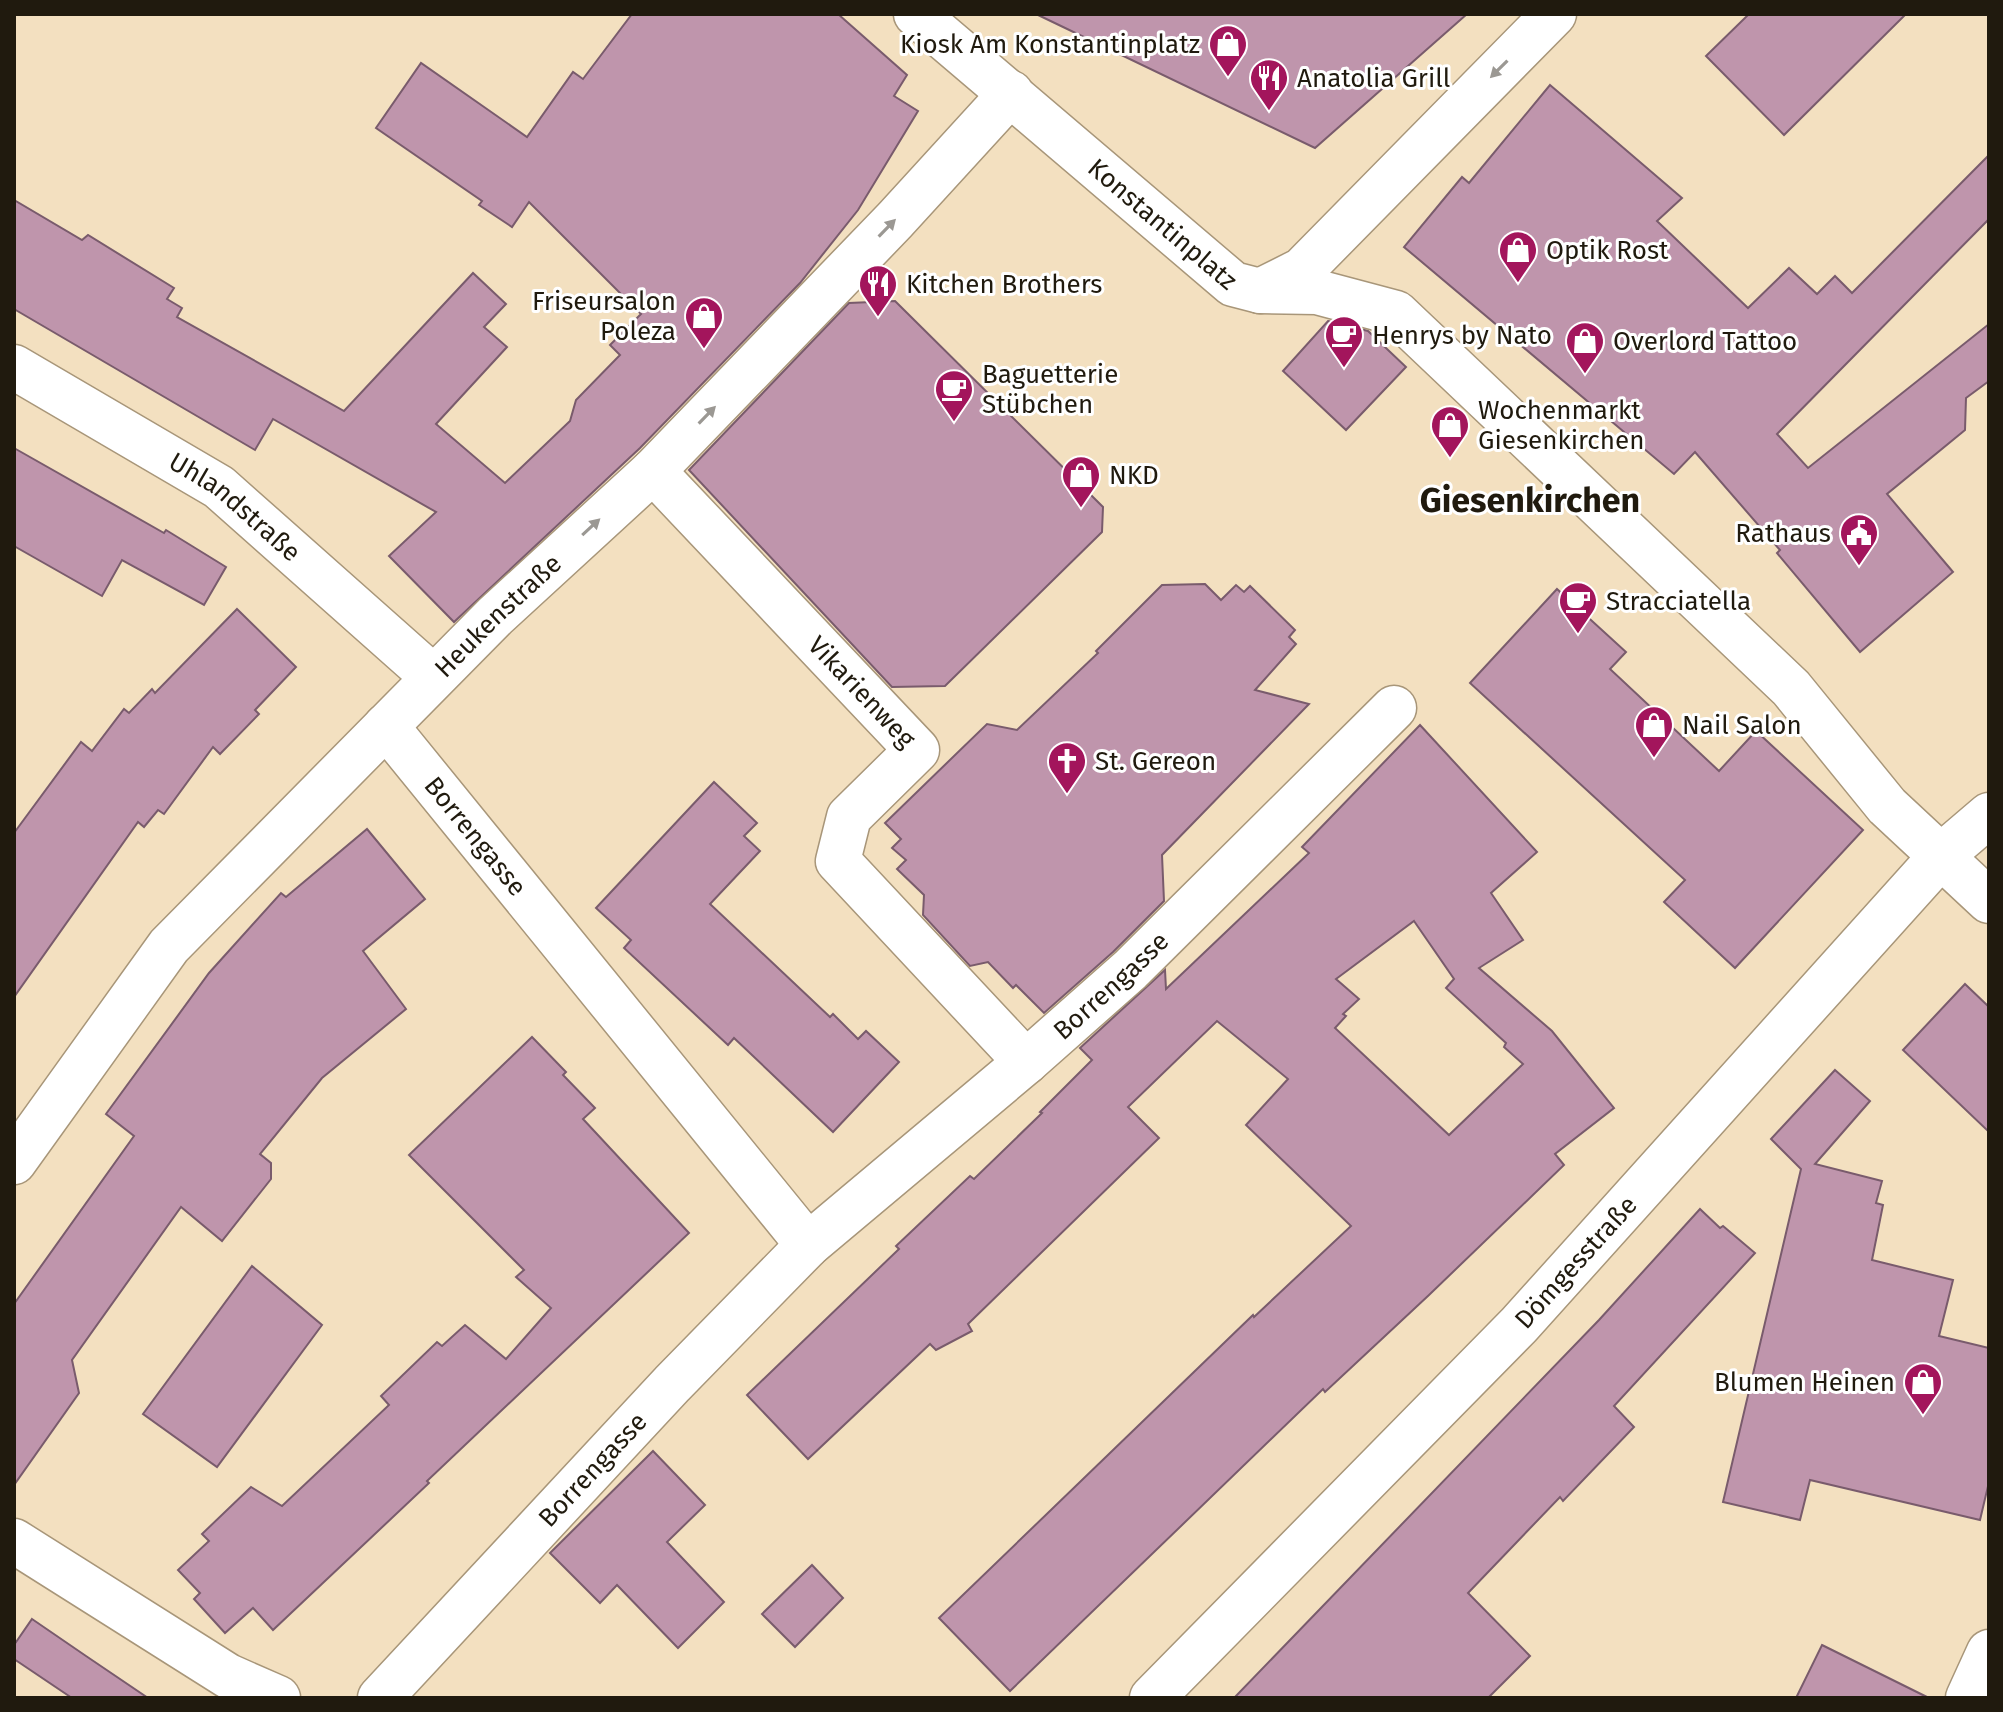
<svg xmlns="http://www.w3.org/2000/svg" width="2003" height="1712" font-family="'Fira Sans',sans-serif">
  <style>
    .building { fill: #bf95ac; stroke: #795b6c; stroke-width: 2; fill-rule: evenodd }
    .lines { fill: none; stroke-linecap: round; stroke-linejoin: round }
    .street-casing { stroke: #a89679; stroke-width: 47 }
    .secondary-casing { stroke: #a89679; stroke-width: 47 }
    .street { stroke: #fff; stroke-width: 44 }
    .secondary { stroke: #fff; stroke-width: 44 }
    .oneway { fill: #9b9893 }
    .labels { text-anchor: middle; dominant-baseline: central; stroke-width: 6; stroke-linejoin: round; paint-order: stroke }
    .poi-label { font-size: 26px; fill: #201a0e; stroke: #fff; text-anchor: start }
    .street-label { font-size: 26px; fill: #201a0e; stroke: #fff }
    .district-label { font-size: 34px; font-weight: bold; fill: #201a0e; stroke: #fff }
  </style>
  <rect width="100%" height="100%" fill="#f3e0c0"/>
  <g class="building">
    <path d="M632 14H838L907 75 894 96 918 111 858 210 800 283 640 448 454 622 389 556 436 512 273 419 255 450 14 309V200L82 240 88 235 174 288 167 299 182 308 177 317 344 411 473 273 506 304 484 327 507 347 436 424 505 483 570 421 576 400 620 355 610 345 641 314 529 202 512 227 479 205 482 201 376 128 421 63 527 137 573 72 583 79Z"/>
    <path d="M1036 14H1467L1315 148Z"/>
    <path d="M1749 14H1906L1784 135 1706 56Z"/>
    <path d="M1550 85 1682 198 1657 221 1748 308 1789 268 1817 294 1835 276 1852 293 1989 155V219L1777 434 1808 468 1989 324V381L1966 398 1965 430 1887 494 1953 572 1860 652 1777 553 1780 550 1695 452 1674 474 1404 247 1462 177 1469 183Z"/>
    <path d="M895 301 1103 507 1102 532 945 686 892 687 689 470 849 303Z"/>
    <path d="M1328 321 1368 331 1406 367 1346 430 1283 371Z"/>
    <path d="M14 448 164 533 166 530 226 567 204 605 122 560 102 596 14 546Z"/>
    <path d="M1205 584 1221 600 1236 585 1244 592 1250 586 1295 630 1289 637 1296 644 1255 690 1309 704 1162 855 1164 901 1113 952 1044 1013 1016 985 1013 988 988 962 970 966 923 915 924 895 897 869 906 860 892 848 901 839 885 823 987 724 1017 730 1098 653 1096 651 1162 585Z"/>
    <path d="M1557 589 1626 652 1610 669 1719 771 1756 731 1863 830 1735 968 1664 902 1685 880 1470 683Z"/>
    <path d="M237 609 296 667 255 710 259 714 220 754 213 747 164 814 158 810 144 827 138 822 14 997V833L81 742 92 751 124 709 129 713 152 689 155 693Z"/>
    <path d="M1420 725 1537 852 1491 893 1523 940 1479 968 1552 1031 1614 1108 1555 1154 1564 1165 1429 1295 1325 1392 1323 1389 1010 1691 939 1618 1253 1315 1254 1317 1351 1226 1246 1125 1288 1079 1217 1021 1128 1107 1159 1138 968 1324 972 1331 936 1350 930 1344 808 1459 747 1395 899 1249 896 1246 970 1176 974 1179 1042 1113 1040 1112 1092 1060 1080 1048 1165 970 1166 989 1309 853 1302 847ZM1414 921 1454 979 1446 988 1506 1043 1504 1047 1523 1064 1449 1135 1335 1028 1346 1016 1343 1014 1359 999 1336 979Z"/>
    <path d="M714 782 757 823 744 836 760 851 710 904 830 1017 833 1014 858 1039 866 1031 899 1062 833 1132 734 1038 728 1045 624 948 631 940 596 908Z"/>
    <path d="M367 829 425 899 363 951 406 1009 322 1078 260 1154 271 1163V1179L222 1241 181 1207 72 1360 79 1393 14 1485V1304L134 1136 106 1114 209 973 281 893 286 897Z"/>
    <path d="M1965 984 1989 1007V1132L1903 1050Z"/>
    <path d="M532 1037 566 1072 563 1075 595 1108 583 1119 689 1233 427 1481 429 1483 273 1630 253 1608 225 1633 194 1599 200 1593 178 1570 209 1541 202 1534 251 1487 282 1506 389 1405 381 1396 437 1342 442 1346 465 1325 506 1359 551 1308 516 1277 524 1270 409 1155Z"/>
    <path d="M1835 1070 1870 1101 1815 1164 1882 1181 1876 1203 1883 1205 1872 1260 1953 1280 1939 1336 1989 1348V1482L1980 1520 1810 1480 1800 1520 1723 1502 1801 1169 1771 1139Z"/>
    <path d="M1700 1209 1720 1228 1723 1226 1755 1253 1614 1406 1634 1427 1563 1501 1560 1497 1468 1593 1530 1656 1488 1698H1234L1599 1320Z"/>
    <path d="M252 1266 322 1325 217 1467 143 1414Z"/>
    <path d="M653 1451 705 1505 667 1542 724 1602 678 1648 617 1585 600 1603 550 1553Z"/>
    <path d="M812 1565 843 1598 795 1647 762 1614Z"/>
    <path d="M32 1619 86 1656 148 1698H72L14 1659V1645Z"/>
    <path d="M1822 1645 1929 1698H1796Z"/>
  </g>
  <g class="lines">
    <defs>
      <g id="street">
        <path id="s1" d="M916 14 1233 284 1260 291 1317 292 1396 313 1791 688 1887 806 1989 901"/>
        <path d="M1260 291 1302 270 1554 14"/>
        <path id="s2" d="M14 367 219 487 433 677"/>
        <path id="s3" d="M653 471 917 750 849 817 838 861 1026 1062"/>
        <path id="s4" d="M386 726 808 1245"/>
        <path id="s5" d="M14 1162 169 946 495 616 653 471 895 220 1011 93"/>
        <path d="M14 1541 228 1676 278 1698"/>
        <path id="s6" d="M380 1698 672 1384 808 1245 1026 1062 1130 970 1394 708"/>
        <path d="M1968 1698 1989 1652"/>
      </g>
      <g id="secondary">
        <path id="s7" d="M1152 1698 1519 1325 1941 856 1989 815"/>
      </g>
    </defs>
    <use href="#street" class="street-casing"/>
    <use href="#secondary" class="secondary-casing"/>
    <use href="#street" class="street"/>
    <use href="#secondary" class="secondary"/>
  </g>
  <defs><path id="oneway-solid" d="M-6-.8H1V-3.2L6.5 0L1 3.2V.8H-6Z" transform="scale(2)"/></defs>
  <g class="oneway">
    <use href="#oneway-solid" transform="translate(1499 69) rotate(135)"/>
    <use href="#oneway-solid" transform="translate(887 228) rotate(-46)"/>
    <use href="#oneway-solid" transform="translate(707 415) rotate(-46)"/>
    <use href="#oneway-solid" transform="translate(591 527) rotate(-43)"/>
  </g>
  <defs>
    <symbol id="shop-pin" viewBox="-11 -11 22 30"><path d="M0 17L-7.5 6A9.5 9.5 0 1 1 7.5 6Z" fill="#a3155c" stroke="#fff"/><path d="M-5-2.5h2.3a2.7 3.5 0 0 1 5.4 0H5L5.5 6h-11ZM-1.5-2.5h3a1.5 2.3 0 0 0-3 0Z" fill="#fff"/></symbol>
    <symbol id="restaurant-pin" viewBox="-11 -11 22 30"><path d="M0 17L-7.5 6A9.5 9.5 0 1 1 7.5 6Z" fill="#a3155c" stroke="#fff"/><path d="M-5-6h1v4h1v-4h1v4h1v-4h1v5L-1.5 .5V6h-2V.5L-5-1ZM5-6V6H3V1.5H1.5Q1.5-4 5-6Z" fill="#fff"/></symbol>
    <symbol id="cafe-pin" viewBox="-11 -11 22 30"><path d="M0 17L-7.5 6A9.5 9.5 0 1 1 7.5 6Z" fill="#a3155c" stroke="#fff"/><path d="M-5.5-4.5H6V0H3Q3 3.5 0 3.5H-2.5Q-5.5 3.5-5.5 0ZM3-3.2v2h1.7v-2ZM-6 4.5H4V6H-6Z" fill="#fff"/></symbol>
    <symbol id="civic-pin" viewBox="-11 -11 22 30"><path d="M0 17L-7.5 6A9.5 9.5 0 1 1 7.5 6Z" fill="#a3155c" stroke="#fff"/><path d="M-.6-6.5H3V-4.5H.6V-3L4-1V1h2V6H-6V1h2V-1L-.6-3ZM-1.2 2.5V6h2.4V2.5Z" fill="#fff"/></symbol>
    <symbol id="church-pin" viewBox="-11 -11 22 30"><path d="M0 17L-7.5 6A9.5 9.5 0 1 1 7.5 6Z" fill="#a3155c" stroke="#fff"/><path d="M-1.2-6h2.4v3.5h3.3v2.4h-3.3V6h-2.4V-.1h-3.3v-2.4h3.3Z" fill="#fff"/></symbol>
  </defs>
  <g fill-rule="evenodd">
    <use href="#shop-pin" x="1206" y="22" width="44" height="60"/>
    <use href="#restaurant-pin" x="1247" y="56" width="44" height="60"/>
    <use href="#shop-pin" x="1496" y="228" width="44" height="60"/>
    <use href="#restaurant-pin" x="856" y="262" width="44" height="60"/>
    <use href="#shop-pin" x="682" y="294" width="44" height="60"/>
    <use href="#cafe-pin" x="1322" y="313" width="44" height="60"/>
    <use href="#shop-pin" x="1563" y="319" width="44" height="60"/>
    <use href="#cafe-pin" x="932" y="367" width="44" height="60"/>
    <use href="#shop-pin" x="1428" y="403" width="44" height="60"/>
    <use href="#shop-pin" x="1059" y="453" width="44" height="60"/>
    <use href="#civic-pin" x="1837" y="511" width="44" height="60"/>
    <use href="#cafe-pin" x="1556" y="579" width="44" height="60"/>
    <use href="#shop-pin" x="1632" y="703" width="44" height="60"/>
    <use href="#church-pin" x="1045" y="739" width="44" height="60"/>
    <use href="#shop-pin" x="1901" y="1360" width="44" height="60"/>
  </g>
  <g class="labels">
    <g class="poi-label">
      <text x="1200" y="44" text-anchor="end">Kiosk Am Konstantinplatz</text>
      <text x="1297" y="78">Anatolia Grill</text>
      <text x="1546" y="250">Optik Rost</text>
      <text x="906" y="284">Kitchen Brothers</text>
      <text x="676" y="301" text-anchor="end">Friseursalon<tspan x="676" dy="30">Poleza</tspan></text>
      <text x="1372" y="335">Henrys by Nato</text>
      <text x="1613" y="341">Overlord Tattoo</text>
      <text x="982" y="374">Baguetterie<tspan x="982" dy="30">Stübchen</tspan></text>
      <text x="1478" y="410">Wochenmarkt<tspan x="1478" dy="30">Giesenkirchen</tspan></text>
      <text x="1109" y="475">NKD</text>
      <text x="1831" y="533" text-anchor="end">Rathaus</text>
      <text x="1606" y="601">Stracciatella</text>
      <text x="1682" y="725">Nail Salon</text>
      <text x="1095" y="761">St. Gereon</text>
      <text x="1895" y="1382" text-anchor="end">Blumen Heinen</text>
    </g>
    <g class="street-label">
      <text stroke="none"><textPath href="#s1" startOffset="324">Konstantinplatz</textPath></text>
      <text stroke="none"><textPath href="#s2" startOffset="262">Uhlandstraße</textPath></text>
      <text stroke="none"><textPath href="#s5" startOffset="732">Heukenstraße</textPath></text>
      <text stroke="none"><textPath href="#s3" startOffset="304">Vikarienweg</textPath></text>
      <text stroke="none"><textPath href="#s4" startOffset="142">Borrengasse</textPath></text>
      <text stroke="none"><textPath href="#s6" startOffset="1022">Borrengasse</textPath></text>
      <text stroke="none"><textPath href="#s7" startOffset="608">Dömgesstraße</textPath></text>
      <text stroke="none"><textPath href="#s6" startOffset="312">Borrengasse</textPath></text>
    </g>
    <g class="district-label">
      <text x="1530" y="500">Giesenkirchen</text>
    </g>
  </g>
  <rect width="2003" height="1712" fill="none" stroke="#201a0e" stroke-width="32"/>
</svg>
